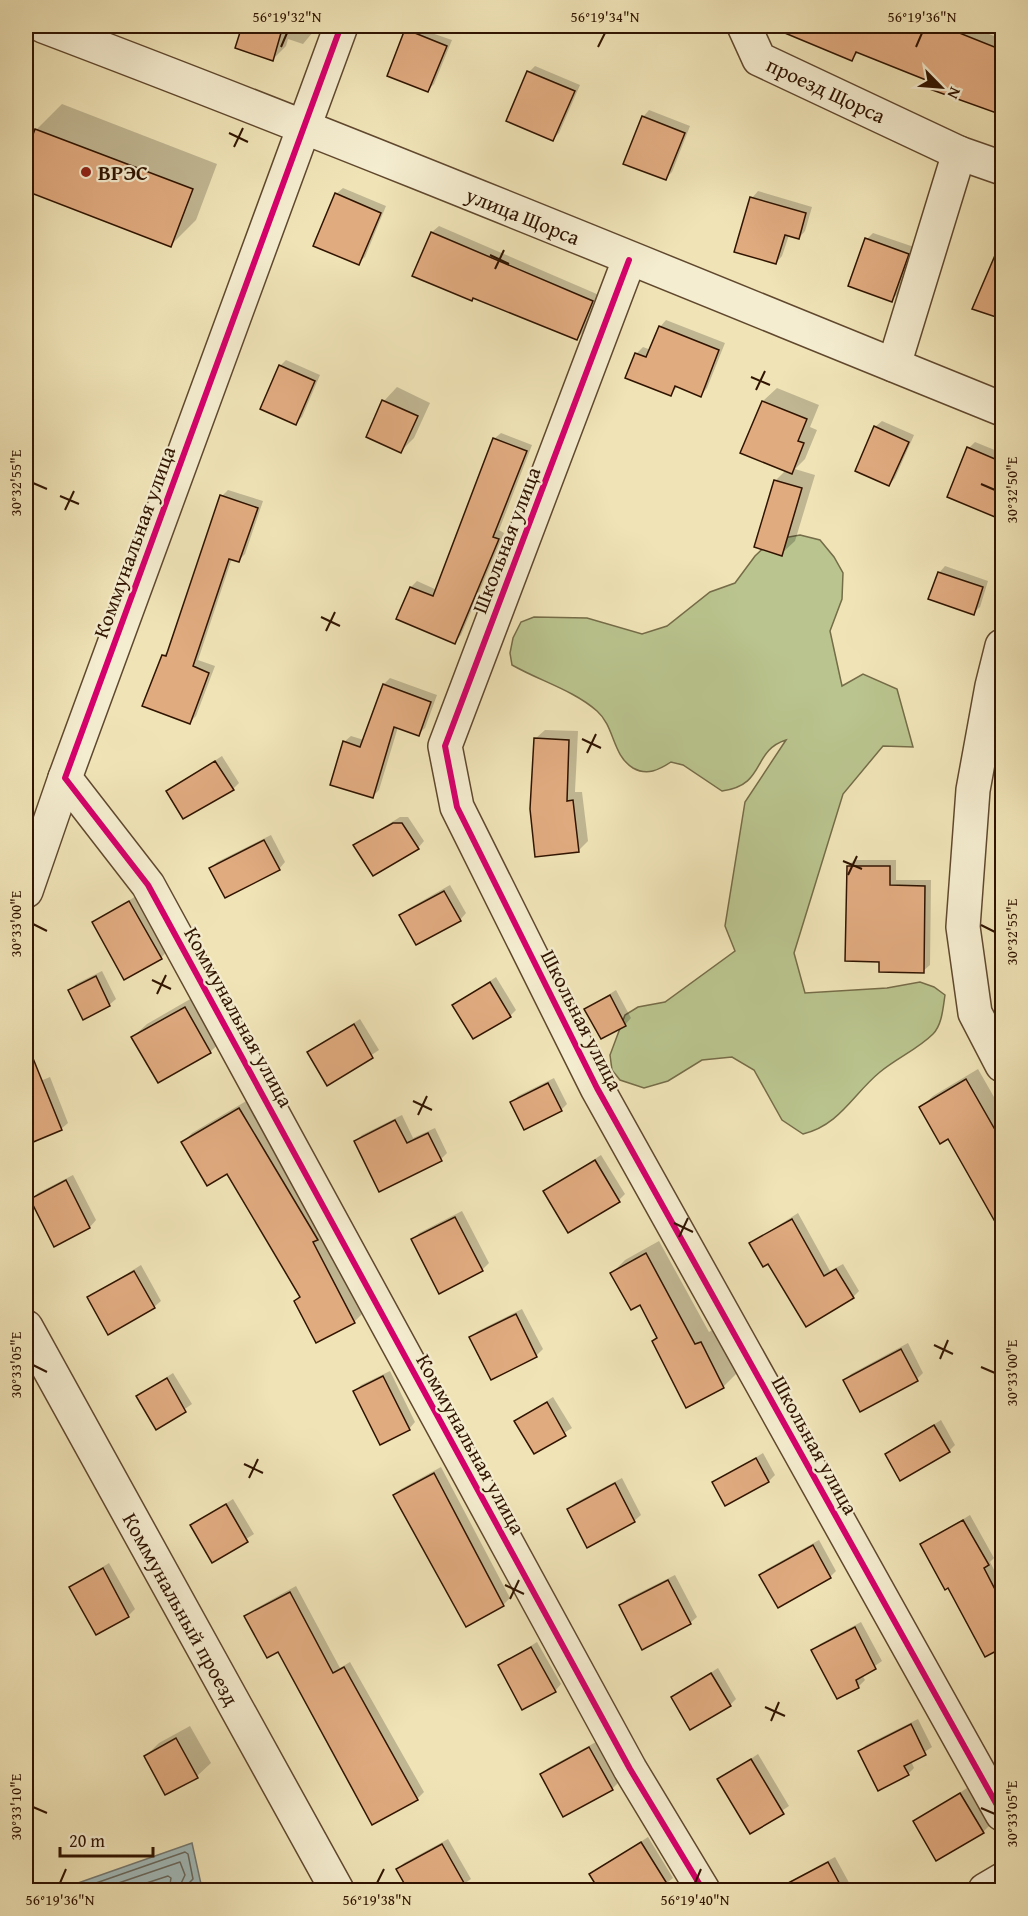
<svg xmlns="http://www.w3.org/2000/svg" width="1028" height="1916" font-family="'Gentium Book Plus',serif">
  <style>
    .green { fill: #bac48e; stroke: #756c48; stroke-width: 1.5 }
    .water { fill: #a1bbbb; stroke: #747871; stroke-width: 1.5 }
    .shadow { fill: #0003 }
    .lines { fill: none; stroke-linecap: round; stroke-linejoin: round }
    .shore { stroke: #68685e; stroke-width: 1.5 }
    .building { fill: #e1ab80; stroke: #301401; stroke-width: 1.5 }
    .minor-casing { stroke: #60482e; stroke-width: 36 }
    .tertiary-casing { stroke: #60482e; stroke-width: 36 }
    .minor { stroke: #f5edd0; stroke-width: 33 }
    .tertiary { stroke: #f5edd0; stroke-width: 33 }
    .cycleway-casing { stroke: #f5edd0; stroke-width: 10 }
    .cycleway { stroke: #d6006c; stroke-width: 6 }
    .ticks { fill: none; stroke: #301401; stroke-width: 2 }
    .poi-dot { fill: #8f2418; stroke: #f5edd0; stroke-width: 2 }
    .labels { text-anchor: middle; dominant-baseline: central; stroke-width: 4.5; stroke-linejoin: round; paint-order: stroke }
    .street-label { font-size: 21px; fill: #301401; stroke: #f5edd0 }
    .poi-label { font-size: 21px; font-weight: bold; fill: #301401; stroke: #f5edd0; text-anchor: start }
    .neatline { fill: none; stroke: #301401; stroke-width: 2 }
    .ticks-label { font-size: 15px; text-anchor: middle; fill: #301401 }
  </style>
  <rect width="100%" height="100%" fill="#f0e4b7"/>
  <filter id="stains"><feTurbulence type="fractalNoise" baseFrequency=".00333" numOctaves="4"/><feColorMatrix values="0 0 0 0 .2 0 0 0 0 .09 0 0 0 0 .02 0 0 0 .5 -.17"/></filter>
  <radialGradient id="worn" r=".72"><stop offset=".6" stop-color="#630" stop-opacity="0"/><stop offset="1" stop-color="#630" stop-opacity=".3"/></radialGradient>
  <path class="green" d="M800 535 820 540 834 557 843 573 842 599 830 631 842 686 863 674 897 689 913 747 883 746 843 794 794 953 805 993 887 988 920 982 934 987 945 995C943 1008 942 1025 933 1034 918 1049 897 1058 880 1072 853 1094 840 1125 803 1134L782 1120 754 1070 732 1057 702 1060 668 1081 644 1088 620 1080 612 1070 610 1055 625 1015 638 1007 665 1002 735 951 725 926 745 802 786 740C751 751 767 785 722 791L683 765 671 762C659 770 647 776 633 768 612 755 615 727 597 711 573 690 540 681 512 665L510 653 513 638 521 622 534 617 587 618 642 634 667 626 710 592 735 583 755 556 772 540Z"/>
  <path class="water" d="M192 1843 201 1884 185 1890H58Z"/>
  <g class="shadow">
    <path d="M243 26H318L303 44 288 39 286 46 273 59 236 47Z"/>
    <path d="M411 26 452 40 434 84 428 90 406 30Z"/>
    <path d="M688 26H713L707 32Z"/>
    <path d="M812 26H968L1002 39V113L926 86 928 80 859 51 852 59 806 40Z"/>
    <path d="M535 66 580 85 559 133 553 139 529 72Z"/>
    <path d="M62 104 217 164 196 220 171 245 26 190V158L36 130Z"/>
    <path d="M649 110 690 126 672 172 665 179 643 117Z"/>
    <path d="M343 188 386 206 365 257 358 263 336 194Z"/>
    <path d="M758 191 812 207 805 231 799 238 789 235 782 256 776 263 752 198Z"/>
    <path d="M439 226 599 295 583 332 577 339 474 297 414 276 432 232Z"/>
    <path d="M873 233 914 247 898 294 891 300 867 239Z"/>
    <path d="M1000 256H1002V317L974 308Z"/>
    <path d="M666 320 725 343 707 388 701 395 678 386 670 395 627 378 637 353 643 347 651 350 660 327Z"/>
    <path d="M286 360 320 375 302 417 296 423 280 366Z"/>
    <path d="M397 387 430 403 414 438 401 451 368 436 384 401Z"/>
    <path d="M777 388 819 405 810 427 817 430 805 459 795 469 815 475 795 541 781 554 756 546 776 480 786 470 742 452 763 401Z"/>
    <path d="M882 421 914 435 895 478 889 485 875 427Z"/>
    <path d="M501 433 532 445 499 530 504 533 461 635 455 642 411 587 417 581 437 590 494 439Z"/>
    <path d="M975 442 1002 453V505L994 515 969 448Z"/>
    <path d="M228 490 263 501 245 554 239 560 232 558 198 660 215 666 196 716 190 722 163 656 170 649 222 496Z"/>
    <path d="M945 566 988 581 980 607 973 613 939 573Z"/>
    <path d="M390 678 437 695 425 728 418 734 398 727 379 790 373 796 344 742 351 736 364 740 384 684Z"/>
    <path d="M545 730 578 731 575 792H582L588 841 578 851 535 739Z"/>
    <path d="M222 756 239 783 233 789 168 791Z"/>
    <path d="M400 817H408L424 841 418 848 355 845Z"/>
    <path d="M271 835 285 862 279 869 211 868 217 862Z"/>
    <path d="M854 860H896V880H931L930 965 923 971 880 960 848 866Z"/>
    <path d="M450 885 466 913 460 920 401 915 408 909Z"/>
    <path d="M136 896 167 951 161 958 94 923Z"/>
    <path d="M102 971 116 999 109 1005 70 991 76 984Z"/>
    <path d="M496 977 516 1010 510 1016 454 1005Z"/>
    <path d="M616 990 631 1018 625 1025 586 1009Z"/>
    <path d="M199 994 224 1039 210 1052 133 1037 147 1024Z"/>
    <path d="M360 1019 379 1050 328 1084 309 1052Z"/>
    <path d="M978 1069 1002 1111V1231L949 1137 921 1107 933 1096Z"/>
    <path d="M50 1077 68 1123 61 1129 26 1143V1087Z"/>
    <path d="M554 1078 567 1104 561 1110 512 1103 518 1096Z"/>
    <path d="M248 1100 363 1313 354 1322 296 1301 301 1296 228 1172 183 1142 192 1133Z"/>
    <path d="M402 1115 413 1138 435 1128 447 1153 441 1159 356 1141 362 1135Z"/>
    <path d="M601 1155 625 1194 619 1200 545 1192Z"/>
    <path d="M73 1175 96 1220 90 1227 55 1245 32 1199 38 1193Z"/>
    <path d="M462 1211 489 1263 482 1270 439 1292 413 1240 419 1233Z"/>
    <path d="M798 1213 830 1271 843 1264 859 1291 853 1297 769 1262 751 1243Z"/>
    <path d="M659 1241 709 1332 714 1329 737 1373 723 1387 659 1337 641 1304 612 1273 625 1260Z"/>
    <path d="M141 1265 161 1301 154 1307 88 1298Z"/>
    <path d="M522 1309 543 1349 536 1356 492 1378 471 1337 478 1331Z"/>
    <path d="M908 1343 923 1373 917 1379 861 1410 845 1380 851 1374Z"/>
    <path d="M390 1371 415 1422 409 1429 355 1392 361 1385Z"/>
    <path d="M173 1373 192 1404 157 1428 138 1396Z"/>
    <path d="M553 1397 572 1428 534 1452 516 1421Z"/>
    <path d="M941 1420 955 1445 949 1451 887 1454Z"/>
    <path d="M763 1453 775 1475 769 1481 726 1504 714 1483Z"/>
    <path d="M441 1467 510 1598 503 1605 395 1495 401 1489Z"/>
    <path d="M622 1478 641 1515 634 1521 569 1509 575 1503Z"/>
    <path d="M233 1499 254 1534 212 1561 192 1525Z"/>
    <path d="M970 1515 994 1558 990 1562 1002 1585V1646L985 1655 948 1586 922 1544Z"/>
    <path d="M819 1540 836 1571 830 1577 761 1575 767 1569Z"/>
    <path d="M109 1563 135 1609 128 1616 71 1587Z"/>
    <path d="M675 1575 697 1617 690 1623 621 1605 627 1599Z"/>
    <path d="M296 1586 340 1668 350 1662 424 1792 417 1799 373 1823 278 1650 246 1616 253 1610Z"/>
    <path d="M861 1622 882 1661 862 1675 865 1680 859 1686 838 1697 813 1650 820 1644Z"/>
    <path d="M537 1642 561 1684 555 1691 499 1666Z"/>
    <path d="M718 1668 736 1699 730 1705 673 1697Z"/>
    <path d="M918 1719 932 1747 911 1761 914 1768 908 1774 860 1751 866 1745Z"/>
    <path d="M190 1726 211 1763 197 1776 166 1793 146 1756 159 1743Z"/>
    <path d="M596 1742 618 1783 612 1789 542 1774 548 1768Z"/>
    <path d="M758 1754 789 1806 750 1832 719 1780Z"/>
    <path d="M967 1788 989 1826 983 1832 915 1822Z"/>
    <path d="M648 1837 673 1878 658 1890H601L591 1875Z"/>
    <path d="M448 1839 471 1879 455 1890H410L398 1869 404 1863Z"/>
    <path d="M835 1857 853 1890H779L785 1884Z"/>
    <path d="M253 1886 255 1890H245Z"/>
  </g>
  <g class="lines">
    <g class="shore">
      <path d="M76 1890 185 1852 188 1854 193 1879 187 1885 185 1890"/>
      <path d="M98 1890 180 1862 185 1875 178 1890"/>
      <path d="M125 1890 168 1876 171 1878 169 1890"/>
    </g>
  </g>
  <g class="building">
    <path d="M242 26H283L273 61 235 48Z"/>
    <path d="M768 26H942L1002 50V115L924 87 926 80 856 52 852 61Z"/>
    <path d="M405 29 447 46 428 92 387 76Z"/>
    <path d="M527 71 575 91 553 141 506 121Z"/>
    <path d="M642 116 685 133 666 180 623 164Z"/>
    <path d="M35 129 193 189 171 247 26 191V154Z"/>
    <path d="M335 193 381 213 359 265 313 246Z"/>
    <path d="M750 197 806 213 799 239 785 235 776 264 734 252Z"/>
    <path d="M431 232 593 301 577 340 473 298 472 301 412 276Z"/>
    <path d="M865 238 909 254 892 302 848 286Z"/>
    <path d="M1002 239V319L972 309Z"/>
    <path d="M659 326 719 350 701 397 675 386 671 396 625 378 635 353 646 357Z"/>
    <path d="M279 365 315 381 296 425 260 409Z"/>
    <path d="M382 400 418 416 401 453 366 437Z"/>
    <path d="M762 401 807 419 798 441 804 443 792 474 740 453Z"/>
    <path d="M874 426 909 442 889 486 855 471Z"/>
    <path d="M493 438 527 451 493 537 499 539 455 644 396 619 410 587 433 596Z"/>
    <path d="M967 447 1002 462V499L995 517 947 497Z"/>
    <path d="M774 480 802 488 782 556 754 547Z"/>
    <path d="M220 495 258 508 239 562 229 559 193 666 209 673 190 724 142 706 162 655 166 656Z"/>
    <path d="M938 572 983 587 974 615 928 599Z"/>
    <path d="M383 684 431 702 419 736 394 727 373 798 330 785 343 741 360 747Z"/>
    <path d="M534 738 569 740 567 801 573 800 579 852 535 857 530 809Z"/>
    <path d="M215 761 234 790 183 819 166 791Z"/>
    <path d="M393 823H402L419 849 373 876 353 845Z"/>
    <path d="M264 840 280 870 225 898 209 868Z"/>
    <path d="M847 866H890V885L925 886 924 973 879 972V962L845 961Z"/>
    <path d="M444 891 461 921 416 945 399 915Z"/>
    <path d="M129 901 162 959 124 980 92 922Z"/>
    <path d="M96 976 110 1006 83 1020 68 990Z"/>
    <path d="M490 982 511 1017 473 1039 452 1005Z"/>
    <path d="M610 995 626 1026 601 1039 584 1009Z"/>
    <path d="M185 1007 211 1053 158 1083 131 1037Z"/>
    <path d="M354 1024 373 1058 327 1086 307 1052Z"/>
    <path d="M26 1041 62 1130 26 1145Z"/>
    <path d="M966 1079 1002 1142V1234L948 1139 940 1144 919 1107Z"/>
    <path d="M548 1083 562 1111 524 1130 510 1102Z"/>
    <path d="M239 1108 318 1240 313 1242 355 1323 316 1343 294 1301 300 1297 227 1174 207 1186 181 1142Z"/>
    <path d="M395 1120 407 1143 428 1133 442 1161 379 1192 354 1141Z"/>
    <path d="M595 1160 620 1202 568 1233 543 1191Z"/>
    <path d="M66 1180 90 1228 54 1247 30 1199Z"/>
    <path d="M455 1217 483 1271 439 1294 411 1239Z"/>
    <path d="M792 1219 824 1276 836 1269 854 1298 806 1327 768 1264 763 1267 749 1243Z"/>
    <path d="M646 1253 695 1344 701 1342 724 1388 686 1408 652 1341 657 1338 640 1305 631 1310 610 1273Z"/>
    <path d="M134 1271 155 1308 108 1335 87 1297Z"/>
    <path d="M516 1314 537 1357 491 1380 469 1337Z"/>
    <path d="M901 1349 918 1381 860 1412 843 1380Z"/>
    <path d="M383 1376 410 1430 380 1445 353 1391Z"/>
    <path d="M167 1378 186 1412 156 1430 136 1396Z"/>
    <path d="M547 1402 566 1436 534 1454 514 1421Z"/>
    <path d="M934 1425 950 1452 900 1481 885 1454Z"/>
    <path d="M756 1458 769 1482 725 1506 712 1482Z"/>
    <path d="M434 1473 504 1606 466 1627 393 1495Z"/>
    <path d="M615 1483 635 1522 587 1548 567 1509Z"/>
    <path d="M226 1504 248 1542 212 1563 190 1525Z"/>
    <path d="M963 1520 989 1565 984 1568 1002 1603V1648L985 1657 948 1588 945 1590 920 1544Z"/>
    <path d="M813 1545 831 1578 778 1608 759 1575Z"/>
    <path d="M103 1568 129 1617 96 1635 69 1587Z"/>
    <path d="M668 1580 691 1624 642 1650 619 1605Z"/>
    <path d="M290 1592 333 1673 344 1667 418 1800 372 1825 278 1652 267 1658 244 1616Z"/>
    <path d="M855 1627 876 1669 856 1680 859 1688 837 1699 811 1650Z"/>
    <path d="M531 1647 556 1692 522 1710 498 1665Z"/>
    <path d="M711 1673 731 1706 690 1730 671 1697Z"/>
    <path d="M911 1724 926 1755 904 1766 909 1775 878 1791 858 1751Z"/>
    <path d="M176 1738 198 1778 165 1795 144 1756Z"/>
    <path d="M589 1747 613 1790 563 1817 540 1774Z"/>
    <path d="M751 1759 784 1814 750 1834 717 1779Z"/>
    <path d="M960 1793 984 1833 936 1861 913 1821Z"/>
    <path d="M641 1842 671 1890H599L589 1874Z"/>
    <path d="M442 1844 468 1890H408L396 1869Z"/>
    <path d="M828 1862 843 1890H775Z"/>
  </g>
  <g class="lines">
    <defs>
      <g id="minor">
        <path d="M341 26 65 778 148 885 630 1769 703 1890"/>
        <path d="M744 26 759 59 959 153 894 365"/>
        <path d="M959 153 1002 168"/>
        <path d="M629 260 445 746 457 807 597 1088 1002 1814"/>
        <path d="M1002 646 992 686 973 790 963 927 975 1013 1002 1065"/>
        <path d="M26 891 65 778"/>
        <path d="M26 1327 337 1890"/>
        <path d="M985 1890 1002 1880"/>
      </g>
      <path id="tertiary" d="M43 26C365 148 683 280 1002 409"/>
    </defs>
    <use href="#minor" class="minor-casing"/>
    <use href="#tertiary" class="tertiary-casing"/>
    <use href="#minor" class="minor"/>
    <use href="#tertiary" class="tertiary"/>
    <defs>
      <g id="cycleway">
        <path d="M341 26 65 778 148 885 630 1769 703 1890"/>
        <path d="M629 260 445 746 457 807 597 1088 1002 1814"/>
      </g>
    </defs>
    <use href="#cycleway" class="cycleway-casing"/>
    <use href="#cycleway" class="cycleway"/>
  </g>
  <path class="ticks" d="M281 47 287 33M598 47 605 33M916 47 922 33M229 133 248 142M234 147 243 128M490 255 509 264M495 269 504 250M751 377 770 385M756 390 765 371M33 483 47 489M981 484 995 490M60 496 79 504M65 510 74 491M321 617 340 626M326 631 335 612M582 739 601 748M587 753 596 734M843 861 862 869M848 875 857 856M33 924 47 931M981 925 995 932M152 980 171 989M157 994 166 975M413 1101 432 1110M418 1115 427 1096M674 1223 693 1232M679 1237 688 1218M934 1345 953 1354M940 1359 948 1340M33 1365 47 1372M981 1367 995 1373M244 1464 263 1473M249 1478 258 1459M505 1585 524 1594M510 1599 519 1580M765 1707 785 1716M771 1721 779 1702M33 1807 47 1813M981 1808 995 1814M60 1883 66 1869M377 1883 384 1869M695 1883 701 1869"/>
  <circle class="poi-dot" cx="86" cy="172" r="6"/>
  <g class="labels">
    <g class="street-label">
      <text transform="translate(826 90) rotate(25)">проезд Щорса</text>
      <text transform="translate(523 216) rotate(22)">улица Щорса</text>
      <text transform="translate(506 540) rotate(-69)">Школьная улица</text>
      <text transform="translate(134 542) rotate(-70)">Коммунальная улица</text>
      <text transform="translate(239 1017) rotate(61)">Коммунальная улица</text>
      <text transform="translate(582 1020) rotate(63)">Школьная улица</text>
      <text transform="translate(471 1444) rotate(61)">Коммунальная улица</text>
      <text transform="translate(815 1445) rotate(61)">Школьная улица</text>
      <text transform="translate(181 1609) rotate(61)">Коммунальный проезд</text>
    </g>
    <g class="poi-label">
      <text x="98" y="172">ВРЭС</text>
    </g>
  </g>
  <rect width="1028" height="1916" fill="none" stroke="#f0e4b7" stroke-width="66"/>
  <g transform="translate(941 87) rotate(115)" stroke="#f5edd0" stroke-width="4.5" paint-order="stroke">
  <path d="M0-4.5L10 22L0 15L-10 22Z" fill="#301401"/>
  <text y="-9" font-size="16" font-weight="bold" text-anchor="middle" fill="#301401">N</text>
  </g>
  <path d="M60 1847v9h93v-9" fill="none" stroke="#301401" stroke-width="3"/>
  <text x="69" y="1847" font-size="18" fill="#301401" stroke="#f5edd0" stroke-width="4.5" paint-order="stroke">20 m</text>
  <rect x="33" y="33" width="962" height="1850" class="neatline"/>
  <g class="ticks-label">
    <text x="287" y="22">56°19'32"N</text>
    <text x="605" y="22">56°19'34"N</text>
    <text x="922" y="22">56°19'36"N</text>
    <text transform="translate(16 483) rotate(-90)" y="5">30°32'55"E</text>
    <text transform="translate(1012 490) rotate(-90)" y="5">30°32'50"E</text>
    <text transform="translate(16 924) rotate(-90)" y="5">30°33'00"E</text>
    <text transform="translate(1012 932) rotate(-90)" y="5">30°32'55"E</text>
    <text transform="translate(16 1365) rotate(-90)" y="5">30°33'05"E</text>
    <text transform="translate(1012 1373) rotate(-90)" y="5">30°33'00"E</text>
    <text transform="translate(16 1807) rotate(-90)" y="5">30°33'10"E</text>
    <text transform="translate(1012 1814) rotate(-90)" y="5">30°33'05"E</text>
    <text x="60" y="1905">56°19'36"N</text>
    <text x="377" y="1905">56°19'38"N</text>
    <text x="695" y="1905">56°19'40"N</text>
  </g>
  <rect width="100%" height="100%" filter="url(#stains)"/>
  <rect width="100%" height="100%" fill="url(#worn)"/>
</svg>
